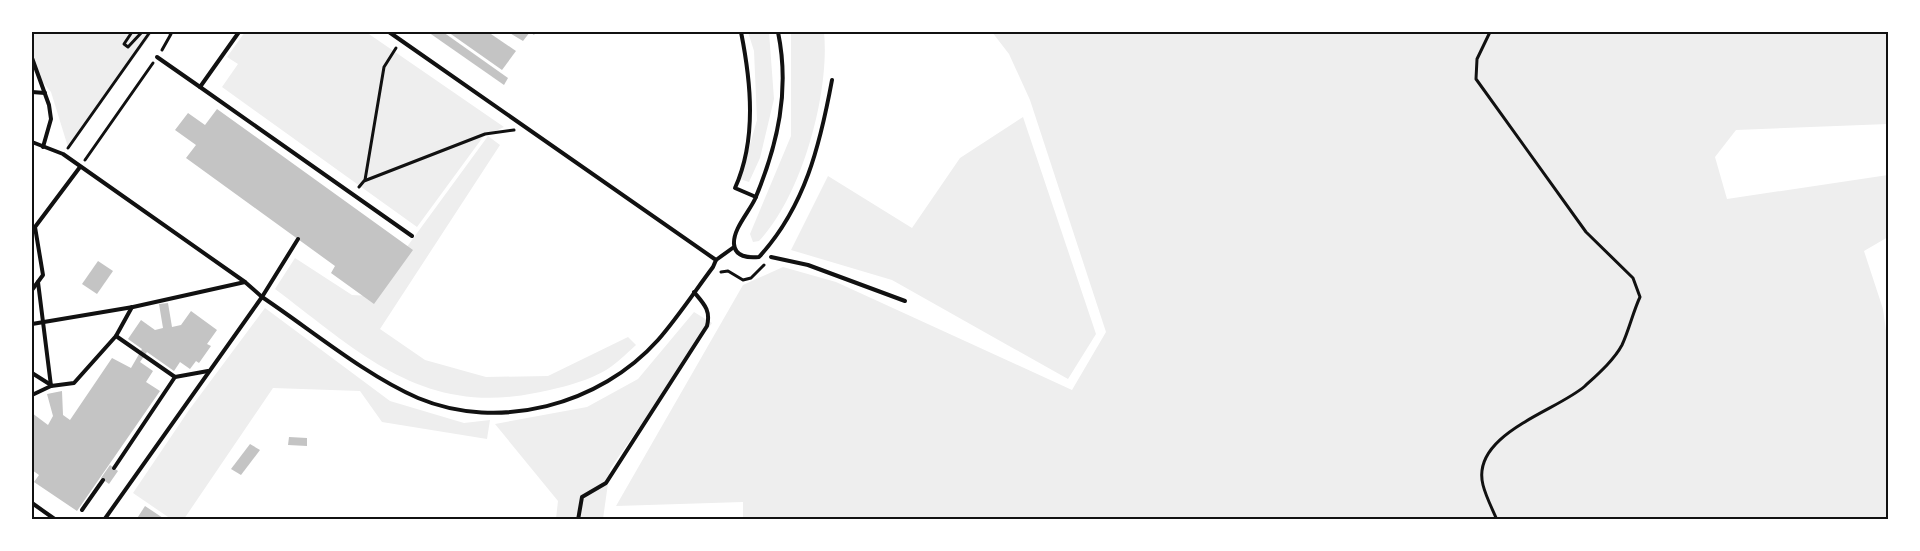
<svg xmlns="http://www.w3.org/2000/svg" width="1920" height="551" font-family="Lora,serif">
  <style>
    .green { fill: #eee }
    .building { fill: #c4c4c4 }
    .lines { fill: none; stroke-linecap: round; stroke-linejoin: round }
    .path { stroke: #111; stroke-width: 3 }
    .service { stroke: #111; stroke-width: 4 }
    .neatline { fill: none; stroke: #111; stroke-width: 2 }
  </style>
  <rect width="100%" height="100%" fill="#fff"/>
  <g class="green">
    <path d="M32 32H153L68 147 51 92 32 69Z"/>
    <path d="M245 32H366L504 127 483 137 417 227 222 87 238 64 227 57Z"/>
    <path d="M748 32H769L774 99 760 158 749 182 740 179 757 120 754 51Z"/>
    <path d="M791 32H824C830 93 802 196 759 241L753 242 750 234 791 136Z"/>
    <path d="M992 32H1265L1267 34 1290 32 1888 33V124L1736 130 1715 157 1727 199 1888 175V237L1864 251 1883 309 1888 345V519L743 520V502L616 506 743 285 783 267 836 282 1072 390 1106 332 1030 100 1009 54Z"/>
    <path d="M1023 117 1096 334 1068 379 892 280 791 250 828 176 912 228 960 158Z"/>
    <path d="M488 136 500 145 380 329 425 360 486 377 548 376 628 337 636 345C628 352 620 360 612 366 594 380 557 389 535 393 422 416 359 352 275 289L295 258 352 295 371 296Z"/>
    <path d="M265 308 390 401 464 423 490 420 487 439 382 422 360 391 273 388 184 519H171L133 493 189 410Z"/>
    <path d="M694 312 712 323 610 469 603 519H556L558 501 495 424 587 407 638 379Z"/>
  </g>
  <g class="building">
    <path d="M428 32H443L508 78 504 85Z"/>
    <path d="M448 32H488L516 51 502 70Z"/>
    <path d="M508 32H536L534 35 530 32 523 41Z"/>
    <path d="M217 109 413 250 374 304 331 273 335 266 186 158 196 145 175 130 188 113 205 125Z"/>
    <path d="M98 261 113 271 97 294 82 284Z"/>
    <path d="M168 303 172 327 181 325 191 311 217 330 207 344 211 346 199 363 196 361 190 369 180 362 174 371 147 352 140 362 153 371 146 382 160 391 77 511 34 482 39 475 32 470V413L48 425 53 416 47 394 62 391 63 415 70 420 112 358 131 368 142 349 128 339 141 320 155 330 163 328 159 304Z"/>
    <path d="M289 437 307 438V446L288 445Z"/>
    <path d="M250 444 260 450 241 475 231 469Z"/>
    <path d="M110 465 118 471 109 484 101 478Z"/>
    <path d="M145 506 166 520H136Z"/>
  </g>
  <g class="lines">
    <g class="path">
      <path d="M132 32 124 44 128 47 142 32"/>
      <path d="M1490 32 1477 59 1476 79 1586 232 1633 278 1640 297C1633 312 1629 330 1622 345 1614 360 1598 374 1585 386 1557 411 1470 434 1483 485 1486 497 1492 508 1497 520"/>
      <path d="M162 50 171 34 168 32"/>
      <path d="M68 148 150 32"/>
      <path d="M85 160 153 63"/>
      <path d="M365 180 384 67 396 48"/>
      <path d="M359 187 364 181 485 134 514 130"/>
      <path d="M721 272 728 271 743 280 751 278 764 265"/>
    </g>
    <g class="service">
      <path d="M239 32 200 87 412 236"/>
      <path d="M741 32C751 82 757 139 735 188L756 197"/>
      <path d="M778 32C790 90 778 144 755 199 749 212 733 229 734 244 735 257 748 258 759 257 805 207 820 145 832 80"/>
      <path d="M157 57 200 87"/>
      <path d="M32 58 49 105 51 119 43 147"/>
      <path d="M32 92 45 93"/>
      <path d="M32 142 63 154 245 282 262 297C310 329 365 375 418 398 499 432 600 405 658 340 678 317 695 291 713 267L716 260 389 32"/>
      <path d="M771 257 808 265 905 301"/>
      <path d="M716 260 734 247"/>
      <path d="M38 282 51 386"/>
      <path d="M32 290 43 275 35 227 80 167"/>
      <path d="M32 324 133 307 245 282"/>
      <path d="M116 336 132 307"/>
      <path d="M32 373 51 385"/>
      <path d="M32 395 51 386 74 383 116 336 175 377 208 371"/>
      <path d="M114 468 175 377"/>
      <path d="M32 503 56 520"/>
      <path d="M82 510 103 480"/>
      <path d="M104 520 262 297 298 239"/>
      <path d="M578 520 582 497 606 483 707 326C711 310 704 304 694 292"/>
    </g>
  </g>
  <rect width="1920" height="551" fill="none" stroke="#ffffff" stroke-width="66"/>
  <rect x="33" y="33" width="1854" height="485" class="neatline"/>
</svg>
